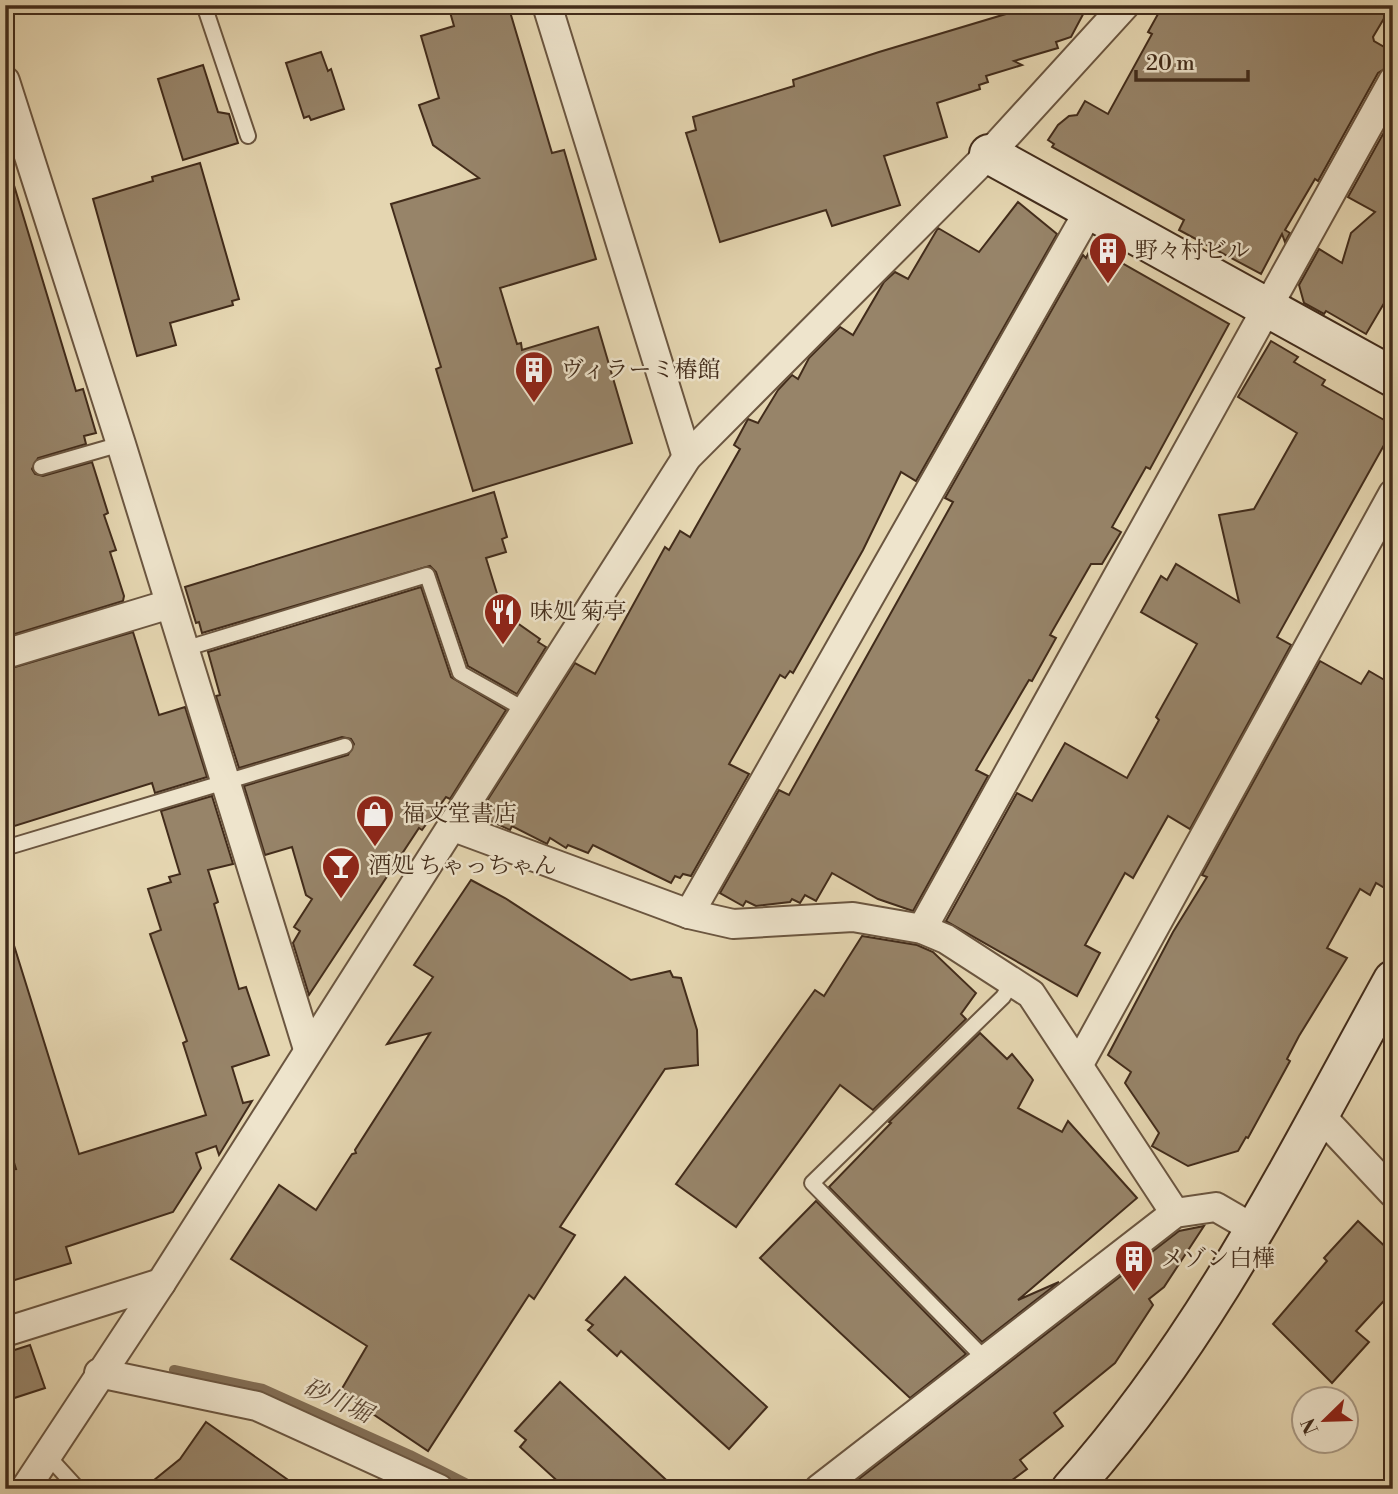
<svg xmlns="http://www.w3.org/2000/svg" width="1398" height="1494" font-family="'Libre Bodoni','Noto Serif JP',serif">
  <style>
    .lines { fill: none; stroke-linecap: round; stroke-linejoin: round }
    .stream { stroke: #836f56; stroke-width: 10 }
    .building { fill: #978469; stroke: #422c1b; stroke-width: 2 }
    .lane-casing { stroke: #6b5640; stroke-width: 18 }
    .street-casing { stroke: #6b5640; stroke-width: 32 }
    .secondary-casing { stroke: #422c1b; stroke-width: 42 }
    .lane { stroke: #eee4cc; stroke-width: 14 }
    .street { stroke: #eee4cc; stroke-width: 28 }
    .secondary { stroke: #eee4cc; stroke-width: 38 }
    .labels { text-anchor: middle; dominant-baseline: central; stroke-width: 5; stroke-linejoin: round; paint-order: stroke }
    .poi-label { font-size: 23px; fill: #422c1b; stroke: #eee4cc; text-anchor: start }
    .water-label { font-size: 24px; font-style: italic; fill: #5d4834; stroke: #eee4cc }
  </style>
  <rect width="100%" height="100%" fill="#e5d6b1"/>
  <filter id="stains"><feTurbulence type="fractalNoise" baseFrequency=".00286" numOctaves="4"/><feColorMatrix values="0 0 0 0 .2 0 0 0 0 .09 0 0 0 0 .02 0 0 0 .5 -.17"/></filter>
  <radialGradient id="worn" r=".72"><stop offset=".6" stop-color="#630" stop-opacity="0"/><stop offset="1" stop-color="#630" stop-opacity=".3"/></radialGradient>
  <g class="lines">
    <path class="stream" d="M174 1370 263 1389 410 1455 477 1489"/>
  </g>
  <g class="building">
    <path d="M448 5H508L552 153 564 150 596 259 500 288 517 344 521 343 522 350 598 327 632 443 473 491 436 369 441 367 391 204 479 178 433 145 419 105 439 98 421 36 454 26Z"/>
    <path d="M1036 5H1088L1071 37 1056 42 1058 48 1014 61 1022 65 986 76 988 82 979 85 980 89 937 103 947 137 884 156 900 205 832 226 826 210 720 242 686 133 696 130 693 117 794 86 793 80 879 52Z"/>
    <path d="M1163 5H1392L1373 37 1374 41 1393 52V64L1378 73 1318 181 1315 179 1285 230 1290 233 1285 242 1282 234 1261 274 1179 230 1184 220 1052 147 1054 144 1048 140 1058 125 1069 116 1077 115 1085 101 1108 114 1152 34 1148 32Z"/>
    <path d="M321 52 328 71 331 69 344 109 311 120 309 116 304 118 286 63Z"/>
    <path d="M203 65 218 112 229 114 238 143 183 160 158 79Z"/>
    <path d="M1393 116V288L1366 334 1326 311 1324 314 1304 303 1299 285 1319 249 1342 263 1351 233 1375 212 1348 197Z"/>
    <path d="M200 163 239 299 232 301 233 305 170 323 176 345 137 356 93 199 153 181 152 177Z"/>
    <path d="M13 182 76 391 83 389 96 433 84 436 86 444 38 458 32 469 35 474 43 476 92 462 108 513 104 515 116 550 110 552 124 596 123 601 5 637V183Z"/>
    <path d="M1018 202 1057 234 916 481 901 472 863 550 793 673 790 671 785 678 780 675 729 764 749 774 691 876 683 874 680 878 675 876 671 883 593 845 588 853 568 845 566 848 550 838 547 844 512 826 510 830 478 815 575 663 595 674 665 547 669 550 680 531 690 537 740 449 734 445 748 419 758 423 778 390 792 375 798 379 809 358 840 327 853 335 884 282 895 272 908 279 938 228 979 252Z"/>
    <path d="M1092 246 1229 324 1150 469 1146 467 1112 527 1121 532 1102 564H1091L1050 635 1056 638 1032 681 1029 680 976 770 988 776 913 911 878 899 832 873 816 901 805 895 800 903 792 899 790 902 756 906 746 901 743 906 720 893 779 790 789 795 953 502 945 498 1083 255 1086 258Z"/>
    <path d="M1271 341 1298 357 1294 362 1325 380 1322 385 1393 425V429L1277 637 1291 645 1190 829 1168 816 1133 878 1125 873 1085 945 1100 953 1077 996 946 921 1017 793 1032 801 1065 743 1127 778 1159 720 1156 717 1197 644 1141 612 1161 576 1167 580 1176 564 1239 602 1219 515 1254 509 1297 433 1238 397Z"/>
    <path d="M494 492 507 537 502 539 506 552 486 558 503 613 540 639 538 642 546 647 517 694 468 666 436 572 430 566 202 633 199 622 196 623 185 587Z"/>
    <path d="M421 587 451 677 506 710 450 799 446 797 422 830 419 828 309 995 293 943 300 931 294 927 312 899 306 895 292 847 265 855 244 786 348 755 354 744 351 739 342 737 239 768 216 696 220 695 208 652Z"/>
    <path d="M133 632 159 715 185 707 207 777 155 793 152 783 5 829V670Z"/>
    <path d="M1320 661 1361 684 1369 671 1393 685V893L1376 883 1370 895 1360 889 1327 948 1347 958 1299 1036 1287 1059 1290 1061 1248 1138 1246 1137 1238 1151 1188 1166 1152 1146 1159 1133 1125 1083 1131 1072 1108 1055 1173 932 1207 877 1202 875Z"/>
    <path d="M212 796 233 864 208 870 218 902 214 904 239 989 246 987 269 1055 232 1067 243 1103 252 1101 219 1155 216 1146 196 1153 201 1168 173 1212 66 1247 71 1263 5 1283V1170L16 1169 5 1133V940L12 939 79 1154 206 1115 183 1043 187 1041 150 934 161 930 148 889 171 882 169 877 180 874 161 811Z"/>
    <path d="M471 880 505 898 631 980 670 971 673 977 681 978 697 1030 698 1065 665 1069 560 1227 575 1235 534 1299 529 1295 428 1451 340 1392 367 1346 231 1259 279 1185 316 1210 352 1154 356 1153 355 1150 430 1033 387 1044 433 977 414 965Z"/>
    <path d="M862 936 917 945 933 952 976 993 961 1014 966 1019 873 1110 840 1085 736 1227 676 1184 815 990 824 996Z"/>
    <path d="M980 1033 1007 1059 1012 1054 1031 1077 1033 1080 1018 1108 1062 1132 1068 1121 1137 1198 1018 1300 1059 1282 982 1342 829 1187 891 1123 889 1122Z"/>
    <path d="M816 1201 966 1354 910 1398 760 1258Z"/>
    <path d="M1358 1221 1393 1254V1291L1356 1331 1369 1342 1332 1383 1273 1324 1327 1261 1324 1258Z"/>
    <path d="M1204 1226 1164 1287 1149 1299 1153 1305 1115 1363 1054 1413 1063 1426 1020 1460 1027 1469 1000 1489H846L1179 1231Z"/>
    <path d="M625 1277 767 1407 729 1449 621 1351 617 1356 588 1330 593 1325 586 1320Z"/>
    <path d="M30 1345 45 1388 5 1401V1353Z"/>
    <path d="M560 1382 676 1489 564 1487 520 1447 526 1440 515 1431Z"/>
    <path d="M206 1422 301 1489H143L180 1459Z"/>
  </g>
  <g class="lines">
    <defs>
      <g id="lane">
        <path d="M204 5 248 136"/>
        <path d="M41 467 121 444"/>
        <path d="M184 649 427 575 460 673 524 709"/>
        <path d="M5 848 345 746"/>
        <path d="M986 1360 812 1183 1003 997 1013 981"/>
        <path d="M46 1454 78 1489"/>
      </g>
      <g id="street">
        <path d="M547 5 687 457"/>
        <path d="M5 81 121 444 308 1049"/>
        <path d="M5 654 170 604"/>
        <path d="M454 827 689 914 733 924 853 917 922 929 946 939 1031 994 1175 1213"/>
        <path d="M689 914 1090 209"/>
        <path d="M922 929 1393 81"/>
        <path d="M1079 1064 1393 494"/>
        <path d="M1319 1114 1393 1193"/>
        <path d="M5 1332 161 1283"/>
        <path d="M99 1373 257 1406 439 1489"/>
        <path d="M25 1489 161 1283 687 457 989 154 1125 5"/>
        <path d="M819 1489 1175 1213 1216 1207 1254 1229"/>
      </g>
      <g id="secondary">
        <path d="M989 154 1393 377"/>
        <path d="M1071 1489C1206 1339 1296 1155 1393 980"/>
      </g>
    </defs>
    <use href="#lane" class="lane-casing"/>
    <use href="#street" class="street-casing"/>
    <use href="#secondary" class="secondary-casing"/>
    <use href="#lane" class="lane"/>
    <use href="#street" class="street"/>
    <use href="#secondary" class="secondary"/>
  </g>
  <defs>
    <symbol id="building-pin" viewBox="-11 -11 22 30"><path d="M0 17L-7.5 6A9.5 9.5 0 1 1 7.5 6Z" fill="#8f2418" stroke="#eee4cc"/><path d="M-4-6H4V6H1V3H-1V6H-4ZM-2.5-4.3h1.7v1.8h-1.7ZM.8-4.3h1.7v1.8H.8ZM-2.5-1h1.7V.8h-1.7ZM.8-1h1.7V.8H.8Z" fill="#fff"/></symbol>
    <symbol id="restaurant-pin" viewBox="-11 -11 22 30"><path d="M0 17L-7.5 6A9.5 9.5 0 1 1 7.5 6Z" fill="#8f2418" stroke="#eee4cc"/><path d="M-5-6h1v4h1v-4h1v4h1v-4h1v5L-1.5 .5V6h-2V.5L-5-1ZM5-6V6H3V1.5H1.5Q1.5-4 5-6Z" fill="#fff"/></symbol>
    <symbol id="shop-pin" viewBox="-11 -11 22 30"><path d="M0 17L-7.5 6A9.5 9.5 0 1 1 7.5 6Z" fill="#8f2418" stroke="#eee4cc"/><path d="M-5-2.5h2.3a2.7 3.5 0 0 1 5.4 0H5L5.5 6h-11ZM-1.5-2.5h3a1.5 2.3 0 0 0-3 0Z" fill="#fff"/></symbol>
    <symbol id="bar-pin" viewBox="-11 -11 22 30"><path d="M0 17L-7.5 6A9.5 9.5 0 1 1 7.5 6Z" fill="#8f2418" stroke="#eee4cc"/><path d="M-6-5H6L.8 .8V4.5H3.5V6h-7V4.5H-.8V.8Z" fill="#fff"/></symbol>
  </defs>
  <g fill-rule="evenodd">
    <use href="#building-pin" x="1086" y="229" width="44" height="60"/>
    <use href="#building-pin" x="512" y="348" width="44" height="60"/>
    <use href="#restaurant-pin" x="481" y="590" width="44" height="60"/>
    <use href="#shop-pin" x="353" y="792" width="44" height="60"/>
    <use href="#bar-pin" x="319" y="844" width="44" height="60"/>
    <use href="#building-pin" x="1112" y="1237" width="44" height="60"/>
  </g>
  <g class="labels">
    <g class="poi-label">
      <text x="1135" y="251">野々村ビル</text>
      <text x="561" y="370">ヴィラーミ椿館</text>
      <text x="530" y="612">味処 菊亭</text>
      <text x="402" y="814">福文堂書店</text>
      <text x="368" y="866">酒処 ちゃっちゃん</text>
      <text x="1161" y="1259">メゾン白樺</text>
    </g>
    <g class="water-label">
      <text transform="translate(337 1401) rotate(25)">砂川堀</text>
    </g>
  </g>
  <rect width="1398" height="1494" fill="none" stroke="#e5d6b1" stroke-width="28"/>
  <rect x="7" y="7" width="1384" height="1480" fill="none" stroke="#422c1b" stroke-width="3.5"/>
  <rect x="14" y="14" width="1370" height="1466" fill="none" stroke="#422c1b" stroke-width="2"/>
  <g transform="translate(1325 1420) rotate(247)"><circle r="33" fill="#eee4cc" stroke="#a99a85" stroke-width="2"/>
  <path d="M0-5L12 26L0 18L-12 26Z" fill="#8f2418"/>
  <text y="-10" font-size="19" font-weight="bold" text-anchor="middle" fill="#422c1b">N</text>
  </g>
  <path d="M1136 70v10h112v-10" fill="none" stroke="#422c1b" stroke-width="3.5"/>
  <text x="1146" y="70" font-size="21" fill="#422c1b" stroke="#eee4cc" stroke-width="5" paint-order="stroke">20 m</text>
  <rect width="100%" height="100%" filter="url(#stains)"/>
  <rect width="100%" height="100%" fill="url(#worn)"/>
</svg>
